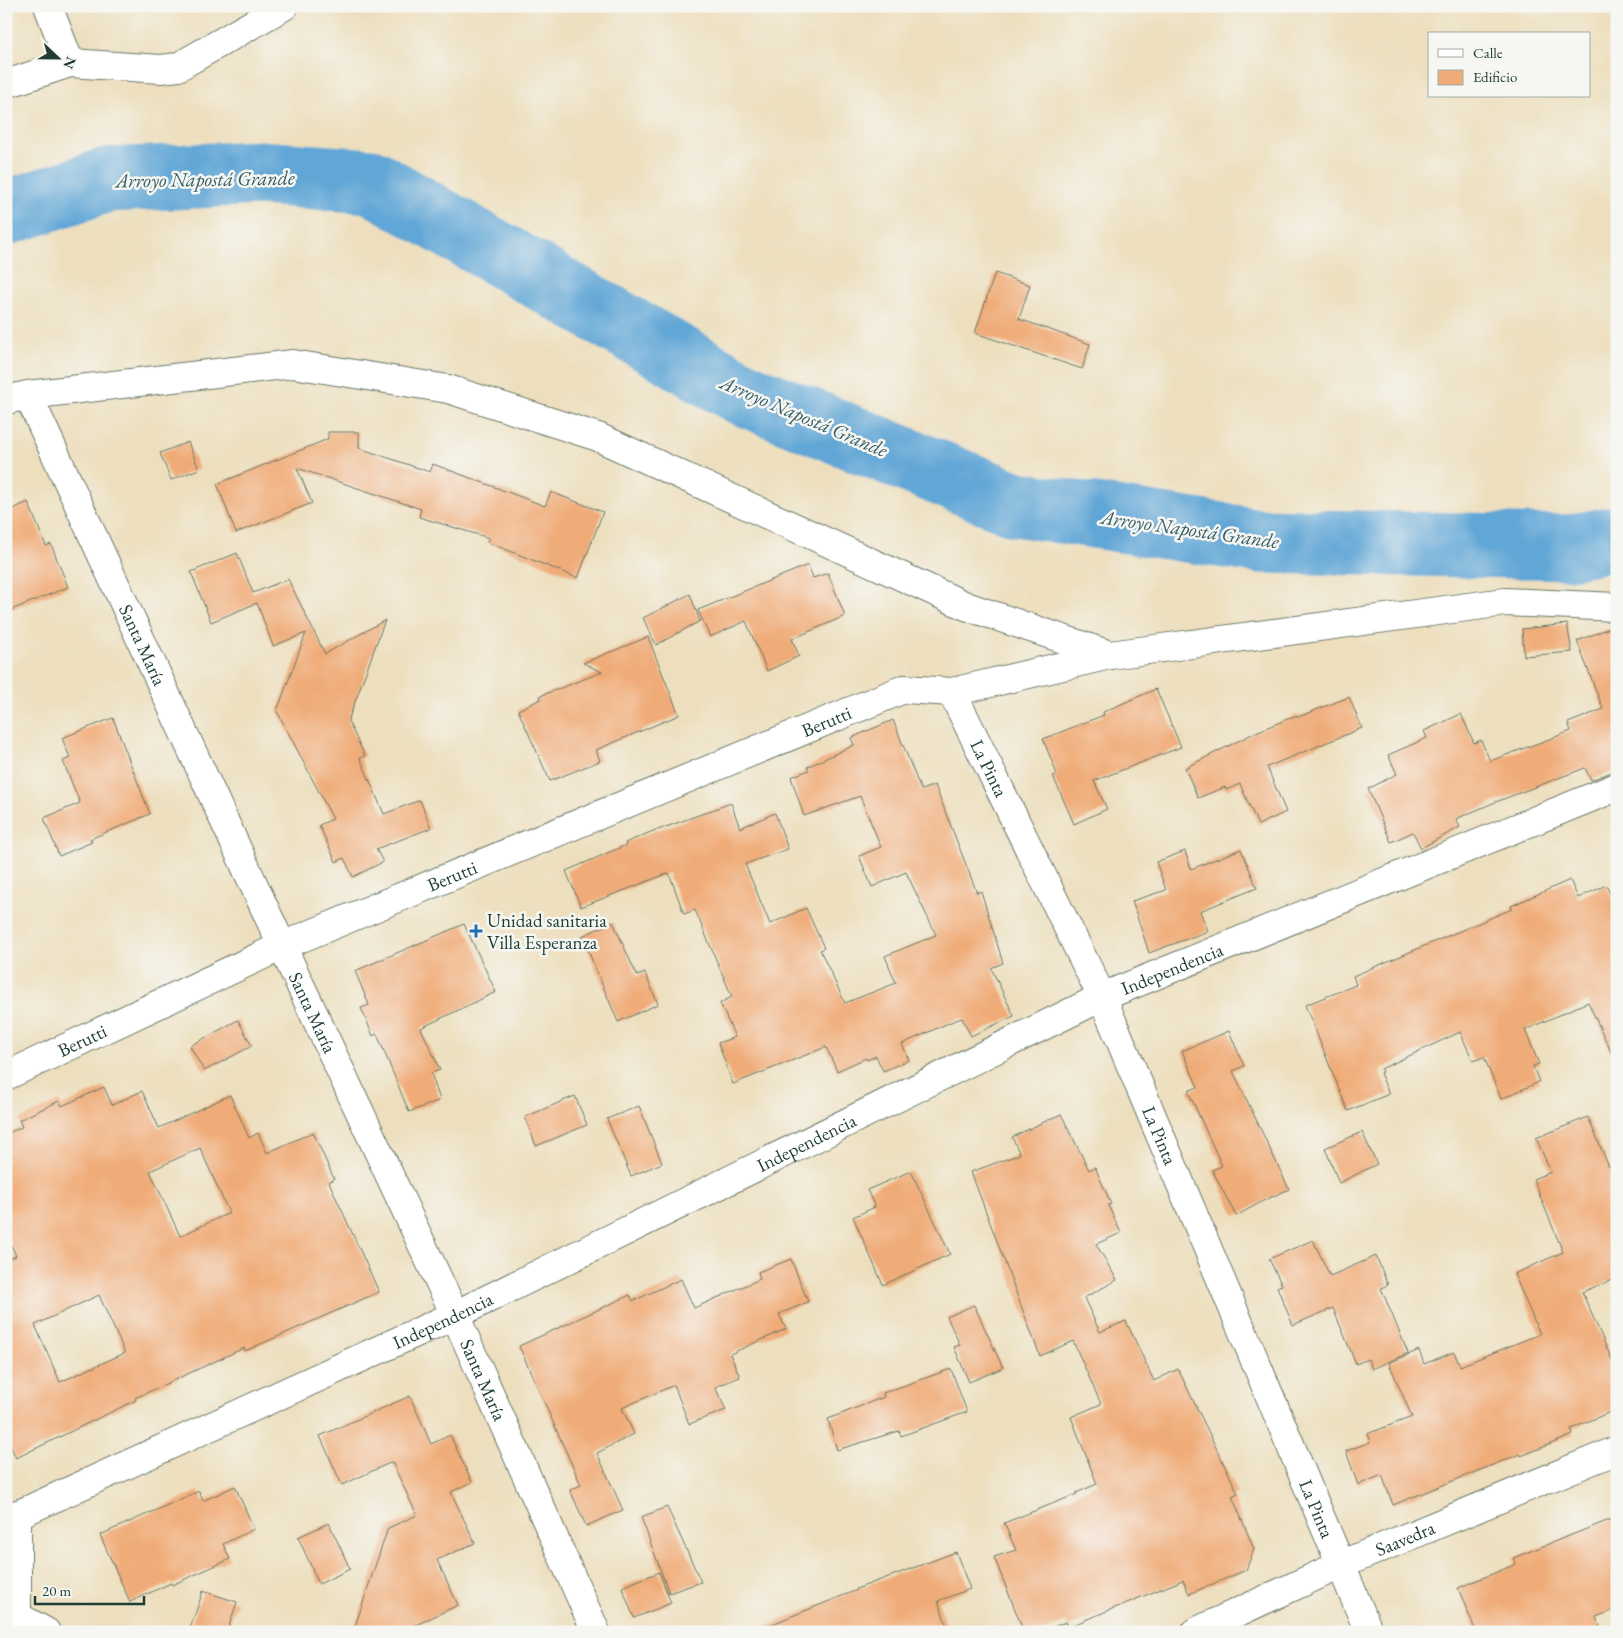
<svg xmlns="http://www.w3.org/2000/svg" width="1623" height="1638" font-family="'EB Garamond',serif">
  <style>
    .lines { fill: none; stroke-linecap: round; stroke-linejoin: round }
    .river { stroke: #60a6d6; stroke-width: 65 }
    .building { fill: #f0ac78; fill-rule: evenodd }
    .minor-casing { stroke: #677664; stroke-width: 30 }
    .minor { stroke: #fff; stroke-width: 28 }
    .poi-dot { fill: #1f6fb2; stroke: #f6f6f2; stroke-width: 2 }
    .labels { text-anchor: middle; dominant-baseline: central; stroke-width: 5; stroke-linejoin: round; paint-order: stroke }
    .street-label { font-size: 19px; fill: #1f3d34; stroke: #f6f6f2 }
    .poi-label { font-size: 19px; fill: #1f3d34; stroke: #f6f6f2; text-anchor: start }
    .water-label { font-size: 20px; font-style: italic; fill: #325c65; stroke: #f6f6f2 }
  </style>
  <rect width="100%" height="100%" fill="#f6f6f2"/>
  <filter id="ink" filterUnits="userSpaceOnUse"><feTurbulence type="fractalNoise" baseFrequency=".02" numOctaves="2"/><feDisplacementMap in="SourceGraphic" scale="10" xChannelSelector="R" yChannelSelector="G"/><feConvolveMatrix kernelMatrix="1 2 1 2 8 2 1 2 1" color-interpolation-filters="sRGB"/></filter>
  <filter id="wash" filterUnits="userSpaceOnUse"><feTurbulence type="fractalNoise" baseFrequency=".0096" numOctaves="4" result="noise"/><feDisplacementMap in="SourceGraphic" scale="20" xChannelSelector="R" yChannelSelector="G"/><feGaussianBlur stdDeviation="1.12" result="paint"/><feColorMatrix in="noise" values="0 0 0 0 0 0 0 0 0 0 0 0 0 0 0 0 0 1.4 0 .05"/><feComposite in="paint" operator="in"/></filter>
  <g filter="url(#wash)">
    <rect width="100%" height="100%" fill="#eddfbe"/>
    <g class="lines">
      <path class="river" d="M6 213 107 180 260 173 371 181 742 393 1016 504 1259 541 1569 547 1617 538"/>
    </g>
    <g id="blocks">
      <g class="building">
        <path d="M995 273 1030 285 1019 319 1090 344 1082 369 975 333Z"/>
        <path d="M328 432H359V448L430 472 433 464 545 506 551 492 603 512 578 578 487 542 489 538 419 517 421 509 297 468 312 503 236 533 217 484 328 439Z"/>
        <path d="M188 442 199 469 171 480 160 453Z"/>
        <path d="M28 502 46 546 51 544 68 587 6 612V512Z"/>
        <path d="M237 553 253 593 288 579 325 654 385 620 348 721 365 756 360 758 384 814 420 800 431 828 376 849 383 862 353 877 344 858 336 862 319 825 333 819 277 711 306 633 273 646 257 603 211 622 191 572Z"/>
        <path d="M808 565 813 578 828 573 845 616 792 639 799 656 767 671 746 621 710 637 698 610Z"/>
        <path d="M690 594 700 621 656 645 643 618Z"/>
        <path d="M1567 624 1572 652 1524 656 1522 629Z"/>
        <path d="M1617 625V770L1591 780 1585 768 1493 803 1456 819 1460 827 1421 848 1413 832 1391 842 1368 789 1397 774 1388 755 1427 738 1424 731 1461 714 1474 743 1481 740 1490 761 1571 731 1568 723 1603 709 1577 641Z"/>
        <path d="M648 637 679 715 596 750 600 761 550 781 518 710 541 699 540 696 602 672 583 663Z"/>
        <path d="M1156 689 1181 747 1094 781 1107 809 1074 824 1053 776 1057 774 1043 739 1104 715 1103 712Z"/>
        <path d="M1349 697 1362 728 1267 767 1286 812 1258 825 1240 784 1226 790 1225 787 1198 798 1185 768 1256 732 1297 715 1298 717Z"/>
        <path d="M113 718 150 814 90 839 92 842 59 856 44 818 80 803 63 761 70 758 62 738Z"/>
        <path d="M893 720 921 790 935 785 977 893 981 891 1003 963 991 968 1014 1016 971 1036 962 1018 953 1021 902 1044 909 1060 883 1071 876 1056 867 1060 866 1058 837 1071 826 1047 733 1084 718 1043 735 1037 720 1003 732 997 695 910 684 914 669 873 581 907 566 871 626 845 625 843 658 829V830L731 803 740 828 775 813 788 849 745 864 770 924 806 908 824 948 820 950 845 1003 896 983 885 956 936 935 906 872 872 887 859 856 881 847 860 796 804 816 791 777 809 770 807 767 854 745 851 738Z"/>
        <path d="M1241 849 1257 888 1200 911 1208 931 1149 953 1132 901 1166 890 1156 862 1185 851 1191 869Z"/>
        <path d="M1570 880 1578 898 1606 885 1617 909V1065L1588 1002 1525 1030 1539 1064 1533 1066 1539 1082 1501 1099 1484 1057 1473 1061 1460 1032 1381 1069 1382 1072 1380 1073 1389 1094 1348 1111 1305 1005 1356 985 1353 976 1512 909 1511 906Z"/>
        <path d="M613 922 637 976 645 973 658 1004 618 1022 582 936Z"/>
        <path d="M464 924 496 992 421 1028 440 1070 431 1073 440 1100 409 1112 377 1034 373 1036 361 1008 369 1005 355 971Z"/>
        <path d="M238 1020 252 1046 204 1071 190 1046Z"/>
        <path d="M1229 1031 1244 1066 1233 1071 1289 1189 1263 1201 1236 1216 1212 1170 1222 1166 1188 1091 1198 1087 1182 1051Z"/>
        <path d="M104 1087 112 1105 142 1091 159 1128 230 1095 249 1138 258 1133 267 1153 313 1132 334 1179 329 1182 379 1292 245 1351 244 1348 135 1398 136 1400 16 1458 6 1436V1260L16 1256 6 1234V1134L22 1127 19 1120 59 1101 62 1106ZM200 1148 229 1213 180 1236 150 1171ZM99 1295 125 1353 60 1382 35 1325Z"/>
        <path d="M575 1096 587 1125 536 1146 525 1117Z"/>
        <path d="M639 1106 662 1163 631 1176 607 1119Z"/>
        <path d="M1061 1114 1089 1170 1095 1167 1111 1204 1108 1205 1121 1233 1096 1244 1117 1280 1084 1298 1100 1332 1126 1321 1154 1381 1178 1369 1238 1493 1232 1496 1254 1549 1246 1570 1189 1594 1183 1580 1068 1627 1066 1622 1041 1632H1024L994 1557 1016 1550 1004 1523 1077 1494 1076 1493 1097 1484 1071 1417 1101 1404 1073 1341 1040 1356 971 1172 1020 1154 1012 1137Z"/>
        <path d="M1588 1117 1609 1167 1617 1164V1278L1582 1292 1617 1371V1409L1571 1429 1573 1435 1521 1456 1520 1454 1393 1505 1382 1475 1358 1485 1346 1451 1370 1442 1367 1434 1412 1417 1389 1363 1419 1350 1424 1364 1454 1352 1460 1366 1540 1334 1514 1274 1563 1252 1533 1179 1551 1172 1536 1138Z"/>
        <path d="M1362 1132 1377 1164 1339 1183 1325 1148Z"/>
        <path d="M911 1171 950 1254 883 1285 853 1217 875 1207 867 1190Z"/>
        <path d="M1313 1240 1330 1276 1376 1256 1388 1285 1381 1288 1408 1353 1372 1369 1368 1359 1356 1364 1333 1308 1293 1325 1277 1287 1282 1285 1269 1259Z"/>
        <path d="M791 1259 808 1302 779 1314 786 1329 730 1354 740 1377 715 1387 726 1410 689 1424 674 1385 622 1408 634 1434 597 1453 623 1510 586 1526 570 1490 581 1485 519 1346 630 1295 633 1301 681 1279 694 1308 760 1279 758 1272Z"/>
        <path d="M974 1305 1003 1368 969 1382 954 1347 960 1345 947 1317Z"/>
        <path d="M951 1369 967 1412 901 1436 899 1431 837 1450 828 1419 884 1397 883 1393Z"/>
        <path d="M410 1396 431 1444 450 1435 472 1482 451 1492 475 1543 437 1560 458 1605 401 1632H353L388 1528 417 1515 392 1462 342 1485 320 1436Z"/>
        <path d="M235 1486 254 1529 223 1544 230 1559 172 1585 171 1583 130 1602 100 1535 199 1491 203 1501Z"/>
        <path d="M667 1507 701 1582 669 1593 641 1517Z"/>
        <path d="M1617 1517V1609L1596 1617 1602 1632H1476L1458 1588 1516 1564 1513 1558Z"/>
        <path d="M329 1523 350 1569 319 1584 298 1537Z"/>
        <path d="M956 1552 970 1589 938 1601 949 1632H757V1630L857 1590 856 1589Z"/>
        <path d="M659 1572 671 1603 634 1618 622 1587Z"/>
        <path d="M203 1591 237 1602 227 1632H189Z"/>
      </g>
    </g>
  </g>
  <g filter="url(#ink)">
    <use href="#blocks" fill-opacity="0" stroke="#677664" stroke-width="1"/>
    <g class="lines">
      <defs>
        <g id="minor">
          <path d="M48 6 70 63"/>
          <path d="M6 84 70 63 161 69 178 67 284 6"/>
          <path id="s1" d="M28 395 282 946 455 1315 596 1632"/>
          <path d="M6 400 28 395 293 364 448 389 598 437 966 606 1110 655 1505 602 1617 607"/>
          <path d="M952 692 1110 655"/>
          <path id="s2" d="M6 1076 282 946 904 689 952 692 1102 997 1369 1632"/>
          <path id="s3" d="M6 1520 455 1315 1102 997 1617 787"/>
          <path d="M6 1610 46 1632"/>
          <path d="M17 1616V1514"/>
          <path id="s4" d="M1195 1632 1340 1565 1617 1450"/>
        </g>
      </defs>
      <use href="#minor" class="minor-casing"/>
      <use href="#minor" class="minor"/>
    </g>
  </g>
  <path class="poi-dot" d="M473.5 923.5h5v5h5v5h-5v5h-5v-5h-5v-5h5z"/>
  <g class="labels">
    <g class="street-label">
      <text stroke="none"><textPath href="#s1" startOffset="275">Santa María</textPath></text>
      <text stroke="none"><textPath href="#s2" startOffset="894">Berutti</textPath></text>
      <text stroke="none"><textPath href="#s2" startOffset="1111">La Pinta</textPath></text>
      <text stroke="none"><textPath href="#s2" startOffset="489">Berutti</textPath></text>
      <text stroke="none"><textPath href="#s3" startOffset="1290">Independencia</textPath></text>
      <text stroke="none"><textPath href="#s1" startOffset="680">Santa María</textPath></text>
      <text stroke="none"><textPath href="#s2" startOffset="84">Berutti</textPath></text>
      <text stroke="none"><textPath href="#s2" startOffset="1516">La Pinta</textPath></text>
      <text stroke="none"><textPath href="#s3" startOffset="885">Independencia</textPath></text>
      <text stroke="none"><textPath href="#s3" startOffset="480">Independencia</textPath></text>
      <text stroke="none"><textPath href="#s1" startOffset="1085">Santa María</textPath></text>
      <text stroke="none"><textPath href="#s2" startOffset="1921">La Pinta</textPath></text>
      <text stroke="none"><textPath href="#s4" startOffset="230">Saavedra</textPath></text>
    </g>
    <g class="poi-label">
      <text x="487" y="920">Unidad sanitaria<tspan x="487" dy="22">Villa Esperanza</tspan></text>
    </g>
    <g class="water-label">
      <text transform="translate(205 179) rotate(-1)">Arroyo Napostá Grande</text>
      <text transform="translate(804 416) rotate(23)">Arroyo Napostá Grande</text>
      <text transform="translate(1190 529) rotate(8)">Arroyo Napostá Grande</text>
    </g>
  </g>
  <rect width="1623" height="1638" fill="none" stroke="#f6f6f2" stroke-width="25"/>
  <rect x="1428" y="32" width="162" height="65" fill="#f6f6f2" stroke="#a0aca6"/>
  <rect x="1438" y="49" width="25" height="8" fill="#ffffff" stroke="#a0aca6"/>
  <text x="1473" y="58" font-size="15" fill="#1f3d34">Calle</text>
  <rect x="1438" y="70" width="25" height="15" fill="#f0ac78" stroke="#a0aca6"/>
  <text x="1473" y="82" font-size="15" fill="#1f3d34">Edificio</text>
  <g transform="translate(58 58) rotate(112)" stroke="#f6f6f2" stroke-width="4" paint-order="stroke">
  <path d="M0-4L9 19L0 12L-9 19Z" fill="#1f3d34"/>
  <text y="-8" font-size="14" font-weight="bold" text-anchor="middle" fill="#1f3d34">N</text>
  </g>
  <path d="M35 1596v8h109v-8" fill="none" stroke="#1f3d34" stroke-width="2.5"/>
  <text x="42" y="1596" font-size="15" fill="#1f3d34" stroke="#f6f6f2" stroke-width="4" paint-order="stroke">20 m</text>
</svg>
